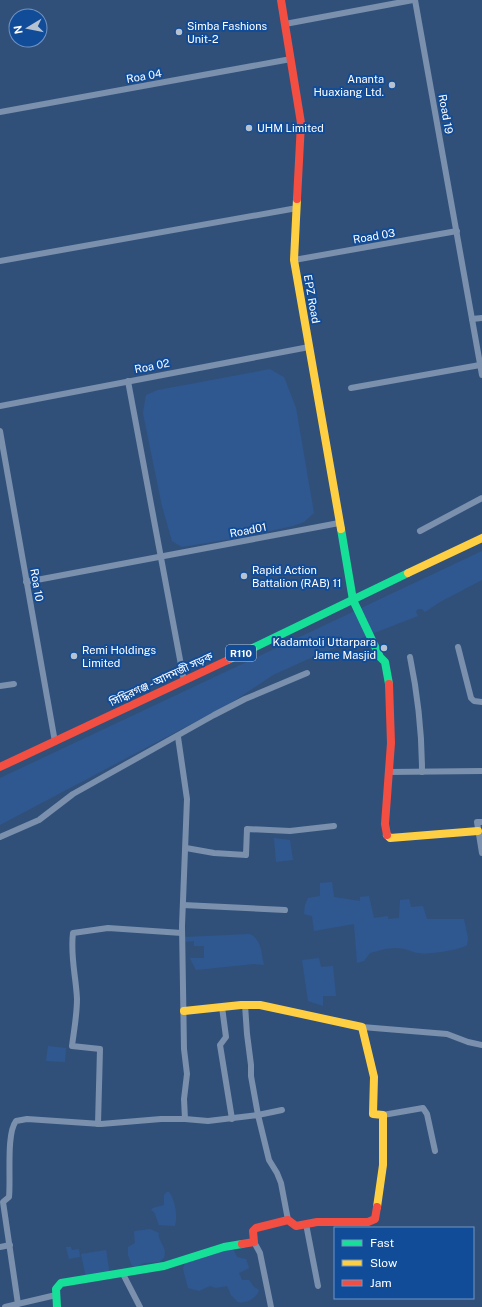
<svg xmlns="http://www.w3.org/2000/svg" width="482" height="1307" font-family="'Public Sans','Noto Sans Bengali',sans-serif">
  <style>
    .water { fill: #2f5890 }
    .lines { fill: none; stroke-linecap: round; stroke-linejoin: round }
    .street { stroke: #7a90ad; stroke-width: 6 }
    .fast { stroke: #16e098; stroke-width: 8 }
    .slow { stroke: #ffcf43; stroke-width: 8 }
    .jam { stroke: #f24e42; stroke-width: 8 }
    .poi-dot { fill: #b7c2d0; stroke: #114c99; stroke-width: 1.5 }
    .labels { text-anchor: middle; dominant-baseline: central; stroke-width: 4; stroke-linejoin: round; paint-order: stroke }
    .shield { fill: #114c99; stroke: #b8c9e0; stroke-width: 1 }
    .shield-label { font-size: 10px; font-weight: bold; fill: #fff }
    .poi-label { font-size: 11px; fill: #fff; stroke: #114c99; text-anchor: start }
    .street-label { font-size: 11px; fill: #fff; stroke: #114c99 }
  </style>
  <rect width="100%" height="100%" fill="#30507a"/>
  <g class="water">
    <path d="M270 369 284 377 296 408 314 513 304 522 293 526 243 537 182 547 172 541 162 506 143 413 146 395 158 390Z"/>
    <path d="M482 551V580L440 602 425 612 422 609H418L416 612 418 616 315 656 273 675 231 703 0 825V778Z"/>
    <path d="M274 838 290 840 293 860 276 862Z"/>
    <path d="M332 882 334 897 360 901V897L369 896 374 918 388 916V919L399 918 400 900 409 899 411 907 423 906 427 919H464L468 938 467 945C461 950 426 955 418 953 409 951 406 948 395 948 386 948 378 951 370 953L364 961 357 963 354 924 314 931 312 916 304 914 305 905 308 898 320 896V883Z"/>
    <path d="M250 934C262 940 261 953 264 965L254 964 196 970 190 958H204V946H194V941L184 942 185 937Z"/>
    <path d="M319 958 321 967 333 966 336 996H323V1006L308 1001 302 960Z"/>
    <path d="M48 1046 66 1048 65 1062 46 1061Z"/>
    <path d="M167 1192H169C175 1199 178 1217 175 1226L159 1225 154 1212 151 1210 153 1208 164 1205V1195Z"/>
    <path d="M150 1229 159 1233C157 1242 168 1246 164 1258L159 1262 144 1263 137 1267 132 1266 128 1255V1247L135 1243 134 1233 135 1231Z"/>
    <path d="M66 1247H71L72 1250 79 1249 80 1257 69 1259Z"/>
    <path d="M224 1249H233L237 1257 246 1259 249 1268 239 1273 242 1280H249L254 1287 259 1290C257 1298 246 1304 238 1302L231 1295 227 1286 216 1288 210 1286 199 1291 188 1288 183 1269 185 1263Z"/>
    <path d="M106 1250 110 1275 86 1278 81 1254Z"/>
  </g>
  <g class="lines">
    <g class="street">
      <path d="M415 0 482 375"/>
      <path d="M285 24 413 0"/>
      <path d="M0 112 291 59"/>
      <path d="M294 260 457 231"/>
      <path d="M0 261 297 208"/>
      <path d="M472 319 482 318"/>
      <path d="M128 381 184 681"/>
      <path d="M351 388 480 365"/>
      <path d="M0 406 309 347"/>
      <path d="M0 431 55 742"/>
      <path d="M420 531 482 498"/>
      <path d="M26 582 339 523"/>
      <path d="M458 647 471 698 474 701 482 702"/>
      <path d="M410 657C418 696 422 733 422 772"/>
      <path d="M0 686 14 684"/>
      <path d="M388 772 482 771"/>
      <path d="M482 822H477L482 853"/>
      <path d="M0 837 39 820 73 794 214 715 245 699 307 673"/>
      <path d="M186 848 214 853 246 855 247 829 290 831 334 826"/>
      <path d="M183 905 285 910"/>
      <path d="M245 1005 247 1034 251 1065V1076L258 1115 282 1110"/>
      <path d="M222 1007 226 1037 220 1045 232 1119"/>
      <path d="M362 1027 447 1034 468 1042 482 1045"/>
      <path d="M383 1115 423 1108 427 1114 435 1151"/>
      <path d="M185 1119 208 1121 258 1115 269 1160 277 1173 281 1183 288 1220"/>
      <path d="M98 1124 100 1049 72 1046C74 1030 77 1015 77 999 76 976 70 956 73 933L108 928 182 933"/>
      <path d="M306 1224 318 1286"/>
      <path d="M254 1242 260 1253 271 1307"/>
      <path d="M0 1247 10 1245"/>
      <path d="M123 1274 140 1307"/>
      <path d="M18 1304 3 1202 9 1197C11 1179 6 1134 16 1121L27 1119 101 1124 161 1119H185L184 1099 187 1074 184 1049 182 926 187 799 178 737"/>
      <path d="M5 1307 56 1295"/>
    </g>
    <g class="fast">
      <path d="M341 529 353 600 380 657 385 662 389 684"/>
      <path d="M228 660 408 573"/>
      <path d="M57 1307 56 1289 61 1283 164 1266 224 1247 242 1244"/>
    </g>
    <g class="slow">
      <path d="M297 199 294 260 341 529"/>
      <path d="M408 573 482 538"/>
      <path d="M387 835 390 838 478 831"/>
      <path d="M184 1011 241 1005H260L362 1027 374 1077 373 1114 383 1115V1165L377 1207"/>
    </g>
    <g class="jam">
      <path d="M281 0 301 123 297 199"/>
      <path d="M0 767 228 660"/>
      <path d="M387 835 385 824 391 743 389 684"/>
      <path d="M242 1244 254 1242 253 1231 256 1228 288 1220 296 1226 317 1222H368L375 1219 377 1207"/>
    </g>
  </g>
  <g class="poi-dot">
    <circle cx="179" cy="32" r="4"/>
    <circle cx="392" cy="85" r="4"/>
    <circle cx="249" cy="128" r="4"/>
    <circle cx="244" cy="576" r="4"/>
    <circle cx="384" cy="648" r="4"/>
    <circle cx="74" cy="656" r="4"/>
  </g>
  <g class="labels">
    <rect class="shield" x="226" y="645" width="30" height="16" rx="3"/>
    <g class="shield-label">
      <text x="241" y="653">R110</text>
    </g>
    <g class="poi-label">
      <text x="187" y="26">Simba Fashions<tspan x="187" dy="13">Unit-2</tspan></text>
      <text x="384" y="79" text-anchor="end">Ananta<tspan x="384" dy="13">Huaxiang Ltd.</tspan></text>
      <text x="257" y="128">UHM Limited</text>
      <text x="252" y="570">Rapid Action<tspan x="252" dy="13">Battalion (RAB) 11</tspan></text>
      <text x="376" y="642" text-anchor="end">Kadamtoli Uttarpara<tspan x="376" dy="13">Jame Masjid</tspan></text>
      <text x="82" y="650">Remi Holdings<tspan x="82" dy="13">Limited</tspan></text>
    </g>
    <g class="street-label">
      <text transform="translate(144 76) rotate(-10)">Roa 04</text>
      <text transform="translate(446 114) rotate(80)">Road 19</text>
      <text transform="translate(374 236) rotate(-10)">Road 03</text>
      <text transform="translate(312 299) rotate(80)">EPZ Road</text>
      <text transform="translate(152 366) rotate(-11)">Roa 02</text>
      <text transform="translate(248 530) rotate(-11)">Road01</text>
      <text transform="translate(37 585) rotate(80)">Roa 10</text>
      <text transform="translate(161 679) rotate(-25)">সিদ্ধিরগঞ্জ - আদমজী সড়ক</text>
    </g>
  </g>
  <rect x="334" y="1227" width="140" height="72" fill="#114c99" stroke="#7094c2"/>
  <rect x="342" y="1240" width="20" height="6" fill="#16e098" stroke="#7094c2"/>
  <text x="370" y="1247" font-size="12" fill="#ffffff">Fast</text>
  <rect x="342" y="1260" width="20" height="6" fill="#ffcf43" stroke="#7094c2"/>
  <text x="370" y="1267" font-size="12" fill="#ffffff">Slow</text>
  <rect x="342" y="1280" width="20" height="6" fill="#f24e42" stroke="#7094c2"/>
  <text x="370" y="1287" font-size="12" fill="#ffffff">Jam</text>
  <g transform="translate(28 28) rotate(260)"><circle r="19" fill="#114c99" stroke="#7094c2"/>
  <path d="M0-3L7 15L0 10L-7 15Z" fill="#b7c2d0"/>
  <text y="-6" font-size="11" font-weight="bold" text-anchor="middle" fill="#ffffff">N</text>
  </g>
</svg>
